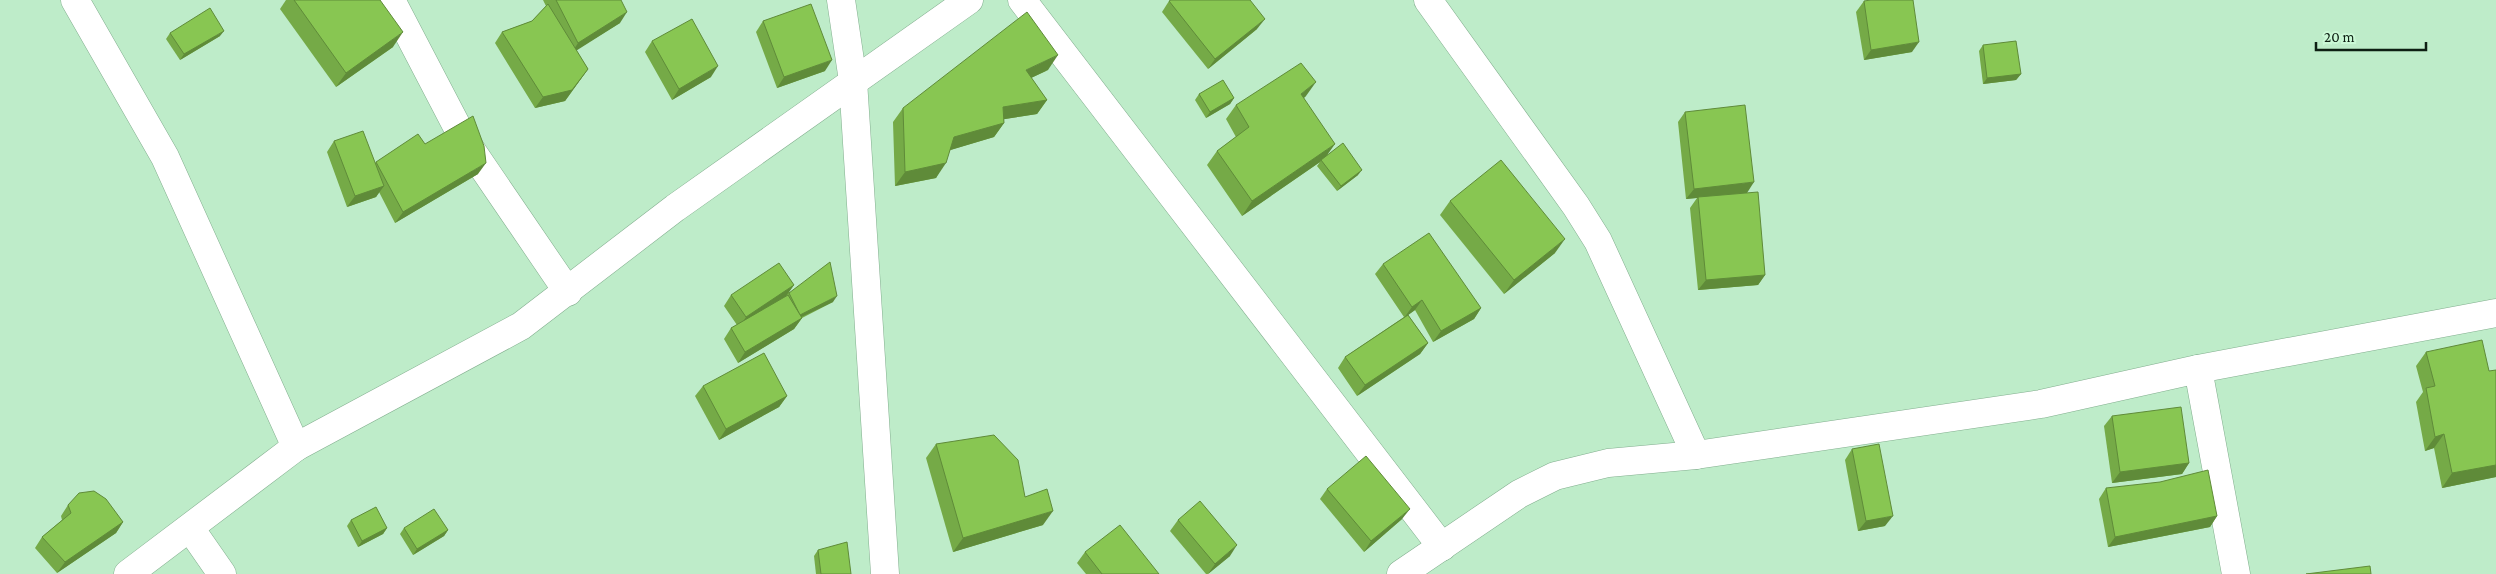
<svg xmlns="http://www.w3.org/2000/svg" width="2496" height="574" font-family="'Crimson Pro',serif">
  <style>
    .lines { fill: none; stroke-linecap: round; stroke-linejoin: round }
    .minor-casing { stroke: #82ae8e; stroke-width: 29 }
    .minor { stroke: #fff; stroke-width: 28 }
    .wall { fill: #75aa47 }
    .shaded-wall { fill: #5f8b39 }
    .building { fill: #88c652; stroke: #5f8b39 }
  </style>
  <rect width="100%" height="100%" fill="#beecc9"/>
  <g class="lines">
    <defs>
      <g id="minor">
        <path d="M75 0 165 157 296 447"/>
        <path d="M391 0 463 138 568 292"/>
        <path d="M841 0 853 81 885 574"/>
        <path d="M1022 0 1442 547"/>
        <path d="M1428 0 1576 206 1598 241 1696 455"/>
        <path d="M2198 369 2236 574"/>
        <path d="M190 528 222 574"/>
        <path d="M128 574 296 447 521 326 675 208 969 0"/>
        <path d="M1401 574 1519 494 1555 476 1608 463 1696 455 2041 404 2198 369 2496 313"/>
      </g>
    </defs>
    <use href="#minor" class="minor-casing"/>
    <use href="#minor" class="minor"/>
  </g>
  <g class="wall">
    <path d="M286 0H380L393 47 336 87 280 9Z"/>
    <path d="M543 0H621L620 23 576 50 588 69 565 101 535 108 495 43 502 32 532 21 546 6Z"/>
    <path d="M1169 1 1257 29 1208 69 1162 12Z"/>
    <path d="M1864 1 1912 52 1864 60 1856 12Z"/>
    <path d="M763 21 825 71 777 88 756 32Z"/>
    <path d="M170 33 220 36 180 60 166 39Z"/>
    <path d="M652 41 711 77 672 100 645 52Z"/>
    <path d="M1983 45 2021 74 2016 80 1983 84 1979 51Z"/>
    <path d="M1048 70 1031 78 1047 100 1037 114 1004 119V123L994 137 950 150 936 178 895 186 893 122 903 108Z"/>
    <path d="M1199 94 1234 98 1230 104 1206 118 1195 100Z"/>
    <path d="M1306 96 1304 98 1328 155 1358 175 1337 191 1317 166 1320 162 1242 216 1207 165 1217 151 1236 137 1226 119 1236 105Z"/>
    <path d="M1685 112 1747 193 1725 195 1765 275 1758 285 1698 290 1690 208 1697 198 1686 199 1678 122Z"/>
    <path d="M334 141 375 163 376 162 425 144 478 174 395 223 379 192 376 197 347 207 327 152Z"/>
    <path d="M1450 201 1555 253 1504 294 1440 215Z"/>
    <path d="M1383 264 1481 308 1474 319 1433 342 1415 310 1408 315 1428 343 1420 354 1357 396 1338 368 1345 357 1404 317 1375 274Z"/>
    <path d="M794 285 789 292 833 302 802 318 794 329 738 363 724 339 731 328 737 325 724 306 731 295Z"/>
    <path d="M2426 352 2489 371 2496 477 2442 488 2434 448 2425 451 2416 402 2423 392 2416 366Z"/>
    <path d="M703 386 787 396 779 407 719 440 695 396Z"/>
    <path d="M2112 416 2189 463 2182 474 2112 483 2104 426Z"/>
    <path d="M936 444 1025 497 1043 525 953 552 926 458Z"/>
    <path d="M1852 449 1885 526 1858 531 1845 460Z"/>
    <path d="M2106 488 2217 516 2210 527 2108 547 2099 499Z"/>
    <path d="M1327 489 1402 519 1364 552 1320 499Z"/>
    <path d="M68 505 123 522 116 533 57 573 35 548 42 537 62 520 61 516Z"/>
    <path d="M351 520 387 528 383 534 358 547 347 526Z"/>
    <path d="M1178 520 1230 556 1208 574H1206L1170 531Z"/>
    <path d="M404 528 448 530 444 536 413 555 400 534Z"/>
    <path d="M818 550 851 574H816L814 556Z"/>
    <path d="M1085 552 1159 574H1086L1077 563Z"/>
  </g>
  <g class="shaded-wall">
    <path d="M627 12 620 23 571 54 578 43Z"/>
    <path d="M1265 19 1257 29 1208 69 1215 59Z"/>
    <path d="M224 31 220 36 180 60 184 54Z"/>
    <path d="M403 32 393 47 336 87 346 73Z"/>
    <path d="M1919 42 1912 52 1864 60 1871 50Z"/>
    <path d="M1058 55 1048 70 1016 85 1026 70Z"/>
    <path d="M832 60 825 71 777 88 784 77Z"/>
    <path d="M718 66 711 77 672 100 679 89Z"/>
    <path d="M588 69 565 101 535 108 543 97Z"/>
    <path d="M2021 74 2016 80 1983 84 1987 78Z"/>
    <path d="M1316 82 1306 96 1291 108 1301 94Z"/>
    <path d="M1234 98 1230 104 1206 118 1210 112Z"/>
    <path d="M1047 100 1037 114 993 121 1003 107Z"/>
    <path d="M1004 123 994 137 944 152 954 137Z"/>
    <path d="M1335 144 1325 158 1321 160 1320 162 1242 216 1252 201Z"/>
    <path d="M486 163 478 174 395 223 403 212Z"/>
    <path d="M946 163 936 178 895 186 905 172Z"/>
    <path d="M1362 170 1358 175 1337 191 1341 186Z"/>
    <path d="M1754 182 1747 193 1686 199 1694 189Z"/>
    <path d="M384 186 376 197 347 207 355 196Z"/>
    <path d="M1565 239 1555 253 1504 294 1514 280Z"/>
    <path d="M1765 275 1758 285 1698 290 1706 280Z"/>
    <path d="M794 285 786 296 739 328 746 317Z"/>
    <path d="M837 296 833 302 795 320 800 315Z"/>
    <path d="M1422 300 1415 310 1404 318 1412 307Z"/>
    <path d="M1481 308 1474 319 1433 342 1441 331Z"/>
    <path d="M802 318 794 329 738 363 745 352Z"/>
    <path d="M1428 343 1420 354 1357 396 1365 385Z"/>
    <path d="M787 396 779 407 719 440 726 429Z"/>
    <path d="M2444 434 2434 448 2425 451 2435 437Z"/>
    <path d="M2189 463 2182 474 2112 483 2120 472Z"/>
    <path d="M2496 465V477L2442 488 2452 473Z"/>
    <path d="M1410 509 1402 519 1364 552 1371 541Z"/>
    <path d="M1053 511 1043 525 953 552 963 538Z"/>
    <path d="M1893 516 1885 526 1858 531 1866 521Z"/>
    <path d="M2217 516 2210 527 2108 547 2115 537Z"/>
    <path d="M123 522 116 533 57 573 65 562Z"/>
    <path d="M387 528 383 534 358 547 362 541Z"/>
    <path d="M448 530 444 536 413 555 417 549Z"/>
    <path d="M1237 545 1230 556 1208 574 1215 564Z"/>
  </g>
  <g class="building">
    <path d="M294 0H380L403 32 346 73Z"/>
    <path d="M556 0H621L627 12 578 43Z"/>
    <path d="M1171 0H1250L1265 19 1215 59 1169 1Z"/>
    <path d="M1871 0H1913L1919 42 1871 50 1864 1Z"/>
    <path d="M548 4 588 69 572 90 543 97 502 32 532 21Z"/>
    <path d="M811 4 832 60 784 77 763 21Z"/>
    <path d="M210 8 224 31 184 54 170 33Z"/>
    <path d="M1027 12 1058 55 1026 70 1047 100 1003 107 1004 123 954 137 946 163 905 172 903 108Z"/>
    <path d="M692 19 718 66 679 89 652 41Z"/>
    <path d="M2016 41 2021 74 1987 78 1983 45Z"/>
    <path d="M1301 63 1316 82 1301 94 1335 144 1252 201 1217 151 1249 127 1236 105Z"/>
    <path d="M1223 80 1234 98 1210 112 1199 94Z"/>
    <path d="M1745 105 1754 182 1694 189 1685 112Z"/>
    <path d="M473 116 484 146 486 163 403 212 376 162 418 134 425 144Z"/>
    <path d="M363 131 384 186 355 196 334 141Z"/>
    <path d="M1343 143 1362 170 1341 186 1321 160Z"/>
    <path d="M1501 160 1565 239 1514 280 1450 201Z"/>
    <path d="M1758 192 1765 275 1706 280 1698 197Z"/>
    <path d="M1429 233 1481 308 1441 331 1422 300 1412 307 1383 264Z"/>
    <path d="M830 262 837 296 800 315 789 293Z"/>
    <path d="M779 263 794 285 746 317 731 295Z"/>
    <path d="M788 295 802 318 745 352 731 328Z"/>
    <path d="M1408 315 1428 343 1365 385 1345 357Z"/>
    <path d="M2482 340 2489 371 2496 370V465L2452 473 2444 434 2435 437 2426 388 2435 386 2426 352Z"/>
    <path d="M764 353 787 396 726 429 703 386Z"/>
    <path d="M2181 407 2189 463 2120 472 2112 416Z"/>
    <path d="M994 435 1018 460 1025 497 1047 489 1053 511 963 538 936 444Z"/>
    <path d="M1879 444 1893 516 1866 521 1852 449Z"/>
    <path d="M1366 456 1410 509 1371 541 1327 489Z"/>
    <path d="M2208 470 2217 516 2115 537 2106 488 2160 482Z"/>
    <path d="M94 491 106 499 123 522 65 562 42 537 71 513 68 505 79 493Z"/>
    <path d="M1200 501 1237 545 1215 564 1178 520Z"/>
    <path d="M376 507 387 528 362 541 351 520Z"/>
    <path d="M434 509 448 530 417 549 404 528Z"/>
    <path d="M1120 525 1159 574H1102L1085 552Z"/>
    <path d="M847 542 851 574H821L818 550Z"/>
    <path d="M2370 566 2371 574H2306Z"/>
  </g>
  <path d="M2316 42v8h110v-8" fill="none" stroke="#0e1f13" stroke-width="2.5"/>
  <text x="2324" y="42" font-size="15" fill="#0e1f13" stroke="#cbf9d6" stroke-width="4" paint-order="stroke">20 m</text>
</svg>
